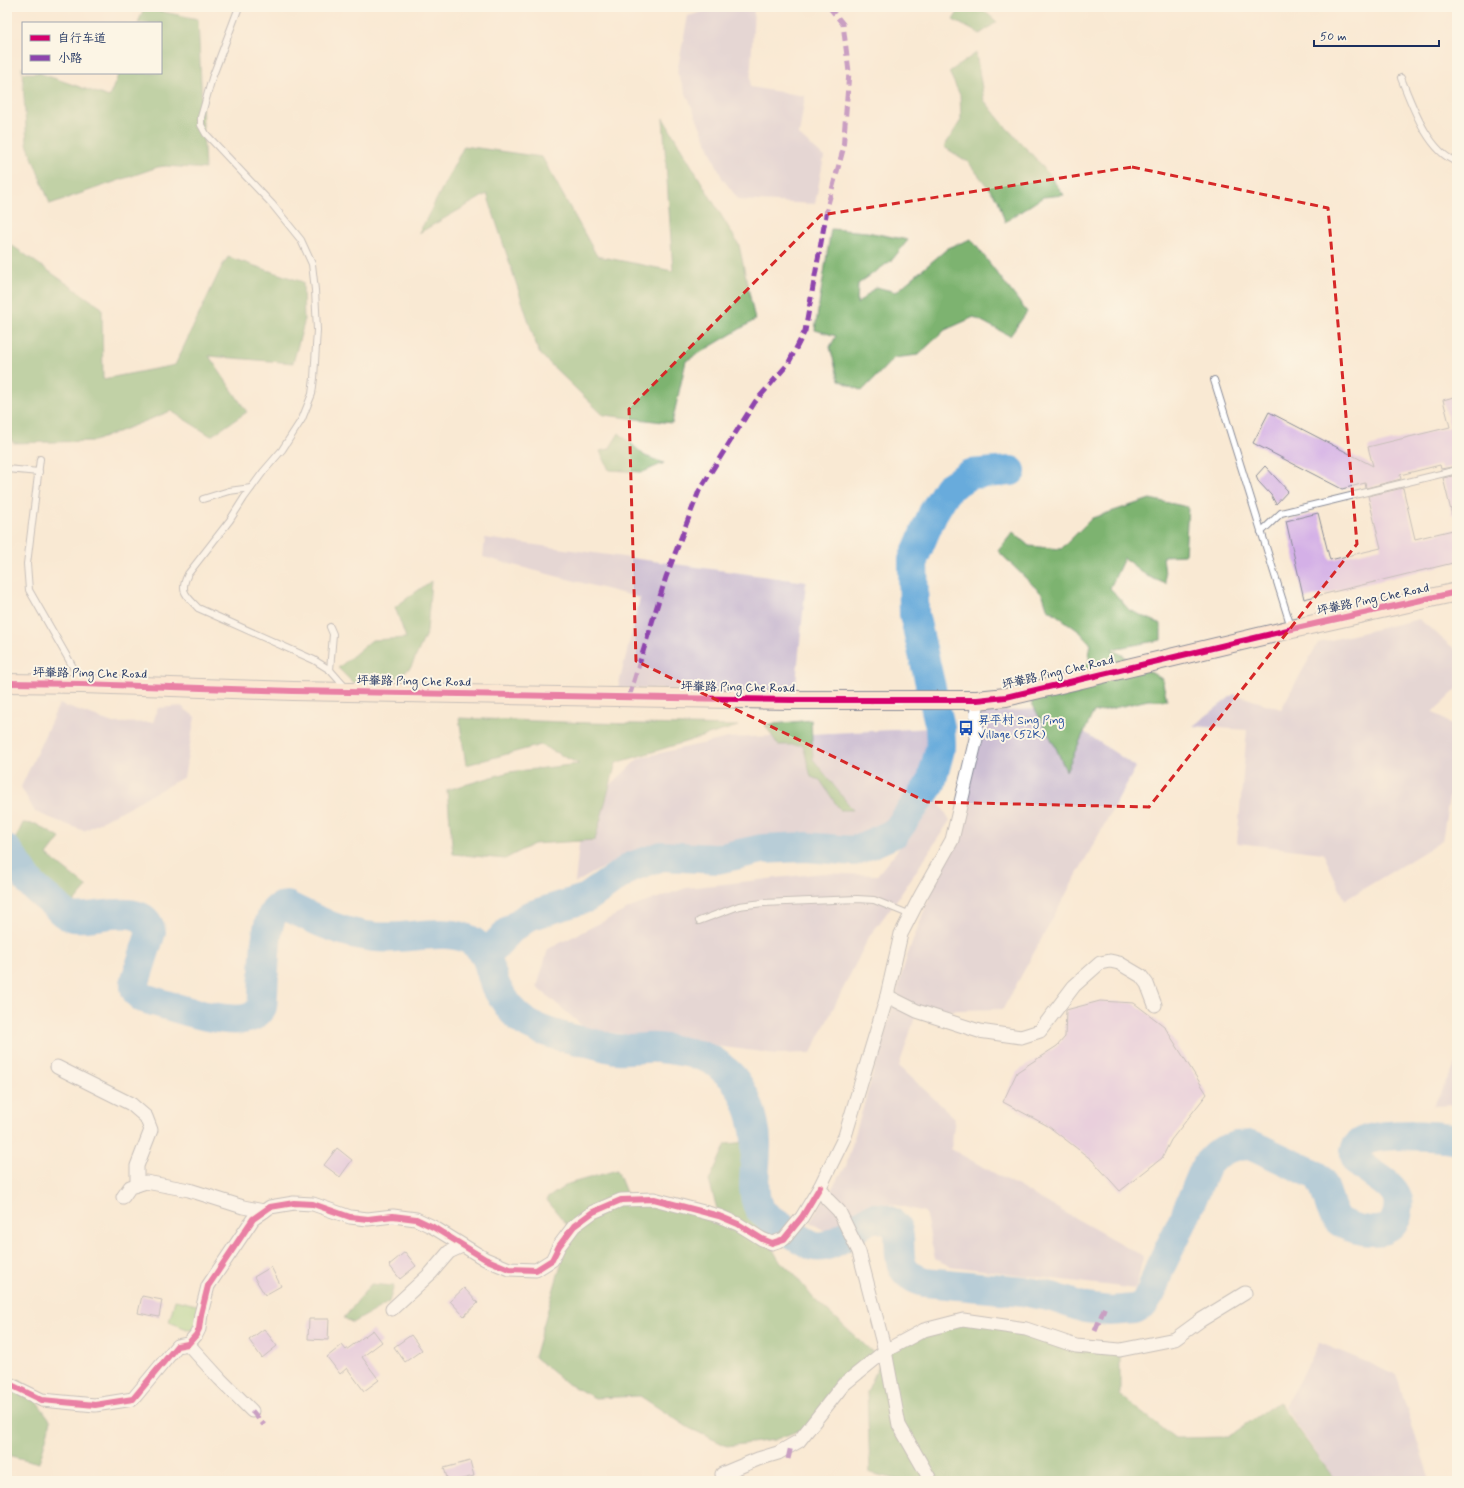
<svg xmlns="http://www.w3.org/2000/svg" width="1464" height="1488" font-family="Mynerve,'LXGW WenKai TC',sans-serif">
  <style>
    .industrial { fill: #ccbed3 }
    .green { fill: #9cd182; stroke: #5c8070 }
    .forest { fill: #7db370; stroke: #4c7167 }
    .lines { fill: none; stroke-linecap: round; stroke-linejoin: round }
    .river { stroke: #67abdc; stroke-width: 30 }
    .building { fill: #d4b0e7 }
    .lane-casing { stroke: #8a8c98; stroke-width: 8 }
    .street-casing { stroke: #8a8c98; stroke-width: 15 }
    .secondary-casing { stroke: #8a8c98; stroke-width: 20 }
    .lane { stroke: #fff; stroke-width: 6 }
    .street { stroke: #fff; stroke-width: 13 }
    .secondary { stroke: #fde5d0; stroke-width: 18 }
    .quiet { stroke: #8e44ad; stroke-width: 5; stroke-dasharray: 10 5; stroke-linecap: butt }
    .cycleway-casing { stroke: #fcf5e5; stroke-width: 8 }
    .cycleway { stroke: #d6006c; stroke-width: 6 }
    .marked { fill: none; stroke: #d62828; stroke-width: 3; stroke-dasharray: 8 5; stroke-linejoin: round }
    .labels { text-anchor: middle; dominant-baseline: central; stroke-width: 4; stroke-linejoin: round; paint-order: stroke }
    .street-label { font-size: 12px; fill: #1b2f5e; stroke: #fcf5e5 }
    .transit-label { font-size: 12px; fill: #164399; stroke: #fcf5e5; text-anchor: start }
  </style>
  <rect width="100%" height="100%" fill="#fcf5e5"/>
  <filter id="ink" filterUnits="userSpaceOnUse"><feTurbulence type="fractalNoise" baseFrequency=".025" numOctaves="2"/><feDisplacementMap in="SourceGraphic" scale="8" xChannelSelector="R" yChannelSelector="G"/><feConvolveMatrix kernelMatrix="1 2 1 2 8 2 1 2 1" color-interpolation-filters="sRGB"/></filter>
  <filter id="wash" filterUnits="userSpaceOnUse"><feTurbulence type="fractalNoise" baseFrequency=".012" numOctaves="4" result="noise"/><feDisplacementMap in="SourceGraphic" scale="16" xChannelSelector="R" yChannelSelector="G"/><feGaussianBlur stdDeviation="0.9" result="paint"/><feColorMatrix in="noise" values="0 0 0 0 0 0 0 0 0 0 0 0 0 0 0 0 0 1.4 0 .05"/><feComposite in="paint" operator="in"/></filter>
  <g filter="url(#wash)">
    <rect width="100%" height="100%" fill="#f9e9d3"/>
    <g class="industrial">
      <path d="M720 7H754L750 87 805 96 799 135 824 157 815 204 739 200 722 178 677 72 688 16Z"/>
      <path d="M485 538 806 582 795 693 618 688 640 598 483 557Z"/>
      <path d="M1419 619 1457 651V689L1433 712 1457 729V750L1442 841 1345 900 1323 853 1237 843 1247 730 1193 726 1234 694 1281 709 1318 643Z"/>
      <path d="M59 704 113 723 153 722 158 708 181 706 195 717 184 777 84 831 35 812 21 787Z"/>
      <path d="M1049 708 1136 767 1003 1009 917 1011 899 1066 955 1118 951 1149 1143 1256 1136 1289 950 1266 935 1259 925 1212 890 1204 845 1243 810 1222 846 1166 907 956 948 848 982 713Z"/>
      <path d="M933 728 924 775 888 826 856 836 765 834 699 847 636 849 575 883 580 834 600 795 639 758 728 738Z"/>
      <path d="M938 801 950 820 901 894 869 937 811 1053 776 1054 586 1029 537 987 548 949 632 907 686 888 822 873 877 875Z"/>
      <path d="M1457 1062V1105L1433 1106Z"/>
      <path d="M1320 1343 1396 1374 1430 1481H1331L1332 1475 1284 1407Z"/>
    </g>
    <path class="green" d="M175 1300 201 1306 195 1332 169 1322Z"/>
    <g class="forest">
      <path d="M961 7 981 8 997 22 980 34 953 20Z"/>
      <path d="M144 8 198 19 205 169 166 166 158 167 50 204 27 144 22 67 23 73H39L109 97 119 73H161V23H138Z"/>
      <path d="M976 53 984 100 1004 125 1039 162 1064 195 1043 197 1005 222 998 200 968 162 944 147 961 120 960 95 949 72Z"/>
      <path d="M663 118 739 245 755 320 686 361 672 423 603 415 539 353 487 194 419 233 464 146 542 157 597 256 673 271Z"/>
      <path d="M831 229 867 232 908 240 892 260 858 284 857 304 876 287 896 292 948 248 971 239 1027 312 1010 336 974 317 945 330 918 355 894 358 862 391 839 380 830 347 836 336 815 330Z"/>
      <path d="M7 242 102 308 103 379 175 365 222 266 228 257 303 282 304 323 293 363 209 356 247 412 211 436 171 411 95 441 13 443 7 429Z"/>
      <path d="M619 433 645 456 664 463 643 472 609 470 600 451 609 449Z"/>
      <path d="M1150 499 1188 507 1185 555 1163 556 1166 584 1147 576 1124 558 1110 588 1129 610 1161 624V640L1112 649 1162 679 1167 700H1148L1093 713 1066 771 1056 748 1028 696 1089 663 1090 643 1080 632 1047 608 1043 595 998 551 1013 532 1029 546 1061 549 1092 518Z"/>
      <path d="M431 581 427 632 411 667 387 685 353 683 338 668 372 640 406 638 395 607Z"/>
      <path d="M459 718 590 723 738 726 616 763 595 840 534 844 505 859 453 854 447 790 509 772 579 764 541 745 466 765Z"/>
      <path d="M811 720 813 759 853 810H840L820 780 811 777 803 745H778L765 725Z"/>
      <path d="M23 823 36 824 60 838 47 855 87 887 64 914 31 884 9 853Z"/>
      <path d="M757 1141C756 1162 750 1192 761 1210 764 1216 774 1221 780 1226L772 1248 779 1260 794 1274 814 1299 878 1357 811 1426 774 1440 727 1446 689 1428 640 1396 595 1398 566 1383 534 1357 571 1230 546 1199 568 1184 617 1170 629 1200 719 1216 709 1181 726 1144Z"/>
      <path d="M371 1284 394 1286 389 1302 353 1323 344 1318Z"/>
      <path d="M972 1321 1120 1350V1395L1175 1438 1228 1437 1278 1402 1332 1476 1330 1481H903L870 1473 867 1392 885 1351 924 1330Z"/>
      <path d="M7 1379 21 1380 51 1421 39 1463 7 1455Z"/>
    </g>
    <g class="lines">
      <g class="river">
        <path d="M7 850C16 860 22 872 30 883 37 891 47 898 55 905 60 910 64 915 72 917 95 921 144 899 151 932L135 982C134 990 137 994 143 998 168 1005 227 1027 251 1017 256 1015 259 1011 262 1007 265 985 262 923 276 910 279 906 283 907 287 906 315 920 343 934 374 937 404 941 449 925 473 942 490 954 488 967 495 984 497 990 501 995 504 999 516 1020 530 1027 553 1034 565 1038 578 1040 591 1043 600 1045 609 1048 617 1049 630 1050 644 1047 657 1048 670 1049 697 1053 709 1059 714 1061 719 1065 723 1069 743 1082 756 1120 756 1143 757 1162 748 1197 762 1212 770 1220 782 1227 791 1233 798 1237 806 1243 814 1246 826 1249 841 1239 850 1233 864 1223 870 1212 889 1221 913 1231 881 1272 925 1282L1023 1291 1052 1297 1085 1308 1110 1311 1135 1309 1144 1304 1151 1293 1160 1267 1182 1223 1206 1165 1215 1156 1224 1150 1236 1146 1252 1145 1316 1175C1322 1181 1324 1187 1327 1196 1329 1201 1330 1208 1333 1213 1339 1227 1359 1230 1372 1231 1382 1231 1391 1230 1395 1220 1398 1214 1400 1203 1397 1197 1390 1179 1361 1171 1356 1158 1343 1126 1442 1136 1457 1139"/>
        <path d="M486 955 510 930 529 916 587 898 631 867 662 856 717 859 762 849 806 847 854 851 895 833 931 783 941 745 940 727 914 614 913 560 933 513 948 488 970 474 1011 471"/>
      </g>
    </g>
    <g id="blocks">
      <g class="building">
        <path d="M1457 396V466L1441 469 1440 465 1400 475 1401 479 1366 488 1365 483 1342 489 1253 443 1269 412 1373 466 1368 447 1450 427 1443 400Z"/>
        <path d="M1265 466 1288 491 1276 504 1271 495 1258 481 1256 476Z"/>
        <path d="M1457 475V514L1452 515 1443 478Z"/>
        <path d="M1403 488 1415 539 1457 529V562L1304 599 1286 521 1318 513 1330 560 1381 548 1368 496Z"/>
        <path d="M1100 1001 1134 1003 1164 1026 1207 1094 1171 1140 1162 1158 1120 1191 1092 1160 1048 1126 1003 1102 1017 1072 1057 1046 1065 1037 1066 1010Z"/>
        <path d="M337 1148 352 1160 340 1177 324 1165Z"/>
        <path d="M405 1252 416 1266 400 1279 389 1265Z"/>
        <path d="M271 1267 281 1286 265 1295 254 1277Z"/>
        <path d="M464 1288 478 1303 464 1316 450 1301Z"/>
        <path d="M142 1296 162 1300 159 1317 138 1313Z"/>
        <path d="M309 1319H329L328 1340 308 1339Z"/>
        <path d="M264 1329 277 1346 262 1358 249 1340Z"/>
        <path d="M373 1330 382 1342 362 1357 379 1380 364 1391 347 1368 340 1374 327 1357 342 1345 346 1350Z"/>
        <path d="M411 1335 422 1350 405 1362 394 1347Z"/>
        <path d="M470 1461 474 1476 454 1481H448L444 1468Z"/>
      </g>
    </g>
  </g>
  <g filter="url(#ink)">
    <use href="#blocks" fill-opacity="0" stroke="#8a8c98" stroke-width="1"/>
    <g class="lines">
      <defs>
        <g id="lane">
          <path d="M239 7 212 78 201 117V125L206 134 272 204 301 240 312 264 315 290 317 330 314 378 312 394 302 419 282 450 263 472 244 498 230 520 188 574C179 592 186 595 198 608L314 660 330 670 345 687"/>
          <path d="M1401 78C1412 105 1428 152 1457 162"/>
          <path d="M1214 380 1291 627"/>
          <path d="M40 459 27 564 29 590 81 681"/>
          <path d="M7 469 39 472"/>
          <path d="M203 499 229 491 251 488"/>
          <path d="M1261 532 1281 513 1457 470"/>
          <path d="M330 670 333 634 330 627"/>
          <path d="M699 921 739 906 763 903 857 899 874 900 911 915"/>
        </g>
        <g id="street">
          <path d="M887 996 917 1011 979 1031 1021 1037 1040 1031 1074 986 1100 963 1110 961 1119 963 1141 976 1147 984 1155 1005"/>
          <path d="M57 1067 131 1104 146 1117 151 1130 137 1166V1185"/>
          <path d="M123 1197 130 1187 146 1182 189 1190 243 1207 264 1211"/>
          <path d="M392 1309 431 1273 449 1252 462 1246"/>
          <path d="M188 1344 220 1379 252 1411"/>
          <path d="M7 1383 42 1400 95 1405 133 1399 177 1346 188 1344 196 1335 199 1329 201 1314 208 1286 253 1219 270 1207 294 1203 313 1204 350 1217 368 1219 393 1216 416 1219 433 1227 485 1259 509 1269 536 1270 552 1260 559 1246 574 1226 593 1212 621 1200 654 1199 719 1216 738 1224 762 1239 772 1243 784 1239 802 1217 820 1187"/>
          <path d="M722 1474 758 1459 778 1453 799 1441 843 1385 885 1351 924 1330 963 1320 1026 1329 1076 1346 1120 1350 1175 1339 1201 1320 1245 1293"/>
          <path d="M931 1481 899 1425 885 1351 859 1252 839 1211 827 1199 820 1187 845 1136 886 1000 901 934 920 897 952 840 976 739 977 700"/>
        </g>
        <path id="secondary" d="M7 683 82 684 293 691 672 698 794 700H977L1006 697 1292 629 1457 592"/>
      </defs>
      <use href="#lane" class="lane-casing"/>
      <use href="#street" class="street-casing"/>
      <use href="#secondary" class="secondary-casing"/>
      <use href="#lane" class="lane"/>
      <use href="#street" class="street"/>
      <use href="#secondary" class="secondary"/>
      <g class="quiet">
        <path d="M629 697 666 577 699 491 755 402 788 364 805 331 828 204 843 150 849 72 843 24 829 7"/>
        <path d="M1095 1331 1106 1304"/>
        <path d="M252 1411 264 1425"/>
        <path d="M788 1459 791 1446"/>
      </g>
      <defs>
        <g id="cycleway">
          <path d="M7 683 82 684 293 691 672 698 794 700H977L1006 697 1292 629 1457 592"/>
          <path d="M7 1383 42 1400 95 1405 133 1399 177 1346 188 1344 196 1335 199 1329 201 1314 208 1286 253 1219 270 1207 294 1203 313 1204 350 1217 368 1219 393 1216 416 1219 433 1227 485 1259 509 1269 536 1270 552 1260 559 1246 574 1226 593 1212 621 1200 654 1199 719 1216 738 1224 762 1239 772 1243 784 1239 802 1217 820 1187"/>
        </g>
      </defs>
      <use href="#cycleway" class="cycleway-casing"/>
      <use href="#cycleway" class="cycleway"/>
    </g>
  </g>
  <path d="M0 0H1464V1488H0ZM1132 167 1328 208 1357 544 1149 807 927 802 636 661 629 409 821 215Z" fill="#f9e9d3" fill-opacity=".55" fill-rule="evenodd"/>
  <path class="marked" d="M1132 167 1328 208 1357 544 1149 807 927 802 636 661 629 409 821 215Z"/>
  <defs>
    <symbol id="bus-bare" viewBox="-9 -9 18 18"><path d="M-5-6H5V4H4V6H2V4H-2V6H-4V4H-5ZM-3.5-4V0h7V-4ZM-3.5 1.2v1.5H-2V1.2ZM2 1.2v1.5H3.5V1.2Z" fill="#1a4fb4" stroke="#fcf5e5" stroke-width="2.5" paint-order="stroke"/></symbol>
  </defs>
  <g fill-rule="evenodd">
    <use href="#bus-bare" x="955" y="717" width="22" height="22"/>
  </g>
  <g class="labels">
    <g class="street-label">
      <text transform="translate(1373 600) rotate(-12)">坪輋路 Ping Che Road</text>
      <text transform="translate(1058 673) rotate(-13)">坪輋路 Ping Che Road</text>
      <text transform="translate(90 674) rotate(1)">坪輋路 Ping Che Road</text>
      <text transform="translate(414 682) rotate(1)">坪輋路 Ping Che Road</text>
      <text transform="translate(738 688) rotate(1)">坪輋路 Ping Che Road</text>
    </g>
    <g class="transit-label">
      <text x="978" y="721">昇平村 Sing Ping<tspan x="978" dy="14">Village (52K)</tspan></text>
    </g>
  </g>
  <rect width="1464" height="1488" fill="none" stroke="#fcf5e5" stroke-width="24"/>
  <rect x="22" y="22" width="140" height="52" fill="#fcf5e5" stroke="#a2a6af"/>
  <rect x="30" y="35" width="20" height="6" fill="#d6006c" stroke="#a2a6af"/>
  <text x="58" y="42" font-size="12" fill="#1b2f5e">自行车道</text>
  <rect x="30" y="55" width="20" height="6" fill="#8e44ad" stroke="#a2a6af"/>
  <text x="58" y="62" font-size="12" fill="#1b2f5e">小路</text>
  <path d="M1314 40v6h125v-6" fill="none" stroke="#1b2f5e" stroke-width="2"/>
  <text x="1320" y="40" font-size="12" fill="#1b2f5e" stroke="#fcf5e5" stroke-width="3" paint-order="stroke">50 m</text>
</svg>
